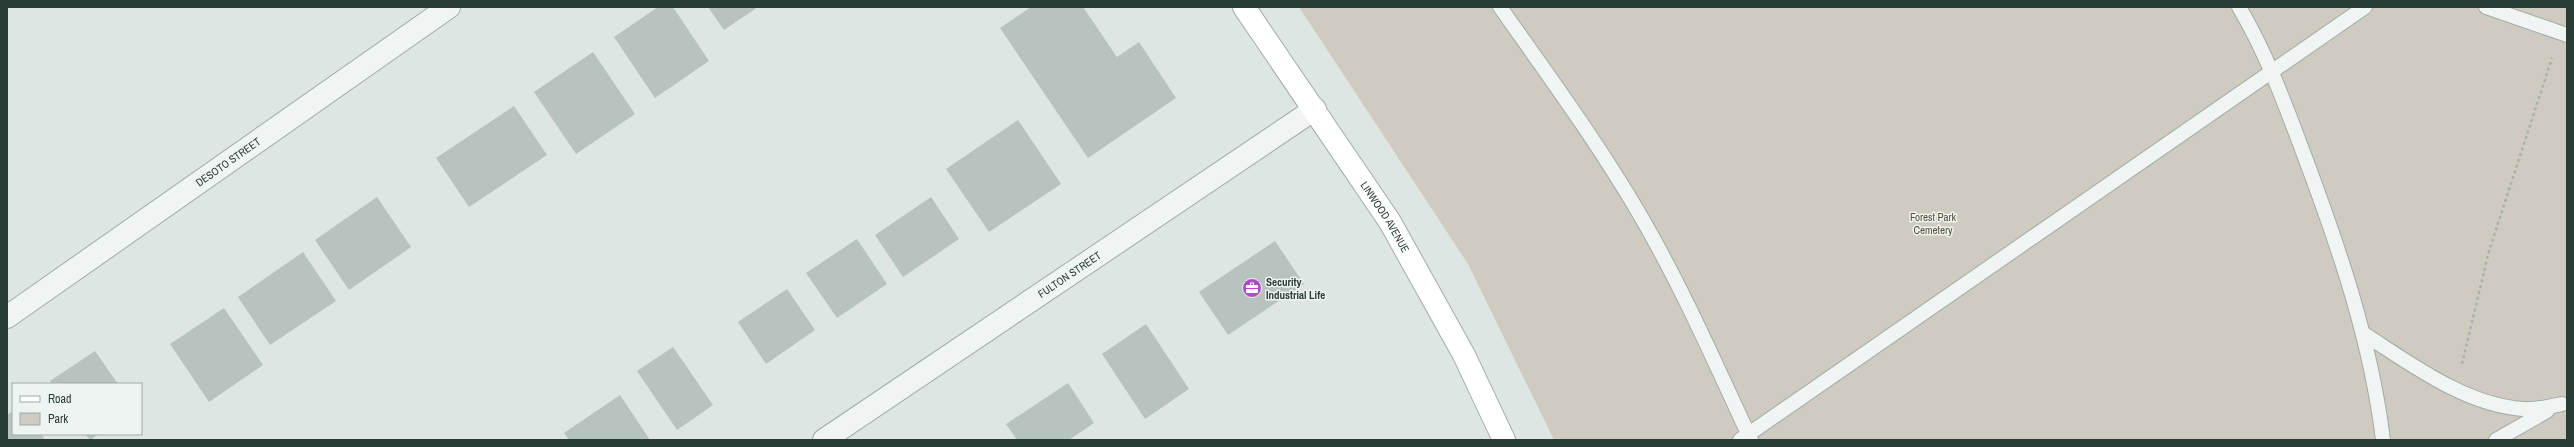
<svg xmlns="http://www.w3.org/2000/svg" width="2574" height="447" font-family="'Archivo Narrow',sans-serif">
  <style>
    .green { fill: #d0cbc0 }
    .building { fill: #b6c3be }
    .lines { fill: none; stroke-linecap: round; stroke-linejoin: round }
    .service-casing { stroke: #a0aca8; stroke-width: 16 }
    .minor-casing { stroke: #a0aca8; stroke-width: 24 }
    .secondary-casing { stroke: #a0aca8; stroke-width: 24 }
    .path { stroke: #a8b2af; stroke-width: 2.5; stroke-dasharray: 3 3; stroke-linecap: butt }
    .service { stroke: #f0f5f3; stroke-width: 14 }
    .minor { stroke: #f0f5f3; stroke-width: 22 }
    .secondary { stroke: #fff; stroke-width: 22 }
    .labels { text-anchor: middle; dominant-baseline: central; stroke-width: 3; stroke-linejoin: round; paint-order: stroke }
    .street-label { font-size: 11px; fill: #293c35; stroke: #edf4f1 }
    .park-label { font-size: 11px; fill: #575037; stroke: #edf4f1 }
    .poi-label { font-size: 11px; font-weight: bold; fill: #293c35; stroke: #edf4f1; text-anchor: start }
  </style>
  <rect width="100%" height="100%" fill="#dee6e3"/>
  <path class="green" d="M1299 7H2567V440H1554L1468 264Z"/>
  <g class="building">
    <path d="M658 7H673L709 61 655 98 614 37Z"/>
    <path d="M708 7H758L724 30Z"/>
    <path d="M1031 7H1083L1117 57 1139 42 1176 98 1088 158 1000 28Z"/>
    <path d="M593 52 635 114 576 154 534 92Z"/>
    <path d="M514 106 547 155 469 207 436 158Z"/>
    <path d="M1018 120 1061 184 989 232 946 169Z"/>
    <path d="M377 197 411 247 349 290 315 240Z"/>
    <path d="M931 197 959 239 903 277 875 235Z"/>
    <path d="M857 239 887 284 837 318 806 273Z"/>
    <path d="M1275 241 1304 284 1228 335 1199 292Z"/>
    <path d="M303 252 336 301 270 345 238 297Z"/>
    <path d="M787 289 815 330 766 364 738 322Z"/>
    <path d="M224 308 263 365 209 402 170 344Z"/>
    <path d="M1146 324 1189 389 1145 419 1102 354Z"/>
    <path d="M673 347 713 405 677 430 637 371Z"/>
    <path d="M95 351 118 384H52L50 381Z"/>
    <path d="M1068 383 1094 423 1069 440H1017L1006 424Z"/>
    <path d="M620 395 650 440H569L564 433Z"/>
    <path d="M13 411V434H41L45 440H7V415Z"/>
    <path d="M85 434H99L90 440Z"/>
  </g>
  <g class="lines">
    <defs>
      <g id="service">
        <path d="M1500 7C1548 75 1598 143 1640 215 1682 287 1716 365 1751 440"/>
        <path d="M2239 7C2268 56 2286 107 2306 160 2340 251 2371 342 2383 440"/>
        <path d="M2486 7 2567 35"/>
        <path d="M2364 334C2411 364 2465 405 2523 409 2537 410 2549 407 2562 404"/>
        <path d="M1740 440 2365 7"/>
        <path d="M2496 440 2547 411"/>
      </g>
      <g id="minor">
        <path id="s1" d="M7 317 449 7"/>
        <path id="s2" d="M824 440 1315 109"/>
      </g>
      <g id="secondary">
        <path id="s3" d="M1244 7 1390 222 1464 355 1504 440"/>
      </g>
    </defs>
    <use href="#service" class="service-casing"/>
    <use href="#minor" class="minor-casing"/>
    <use href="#secondary" class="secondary-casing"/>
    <path class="path" d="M2462 364 2489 251 2552 58"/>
    <use href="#service" class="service"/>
    <use href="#minor" class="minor"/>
    <use href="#secondary" class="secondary"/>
  </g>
  <defs>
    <symbol id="office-disc" viewBox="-11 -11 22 22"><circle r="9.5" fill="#af4cc3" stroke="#edf4f1"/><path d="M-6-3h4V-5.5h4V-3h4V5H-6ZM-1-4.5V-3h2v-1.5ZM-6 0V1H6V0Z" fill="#fff"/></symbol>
  </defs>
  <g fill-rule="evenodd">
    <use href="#office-disc" x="1241" y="277" width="22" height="22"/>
  </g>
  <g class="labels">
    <g class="street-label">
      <text stroke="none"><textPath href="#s1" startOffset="270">DESOTO STREET</textPath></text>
      <text stroke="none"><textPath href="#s3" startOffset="253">LINWOOD AVENUE</textPath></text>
      <text stroke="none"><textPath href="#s2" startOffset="296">FULTON STREET</textPath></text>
    </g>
    <g class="park-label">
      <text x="1933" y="217">Forest Park<tspan x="1933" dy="13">Cemetery</tspan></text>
    </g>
    <g class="poi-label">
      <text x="1266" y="282">Security<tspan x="1266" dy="13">Industrial Life</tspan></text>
    </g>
  </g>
  <rect width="2574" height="447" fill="none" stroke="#293c35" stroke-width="16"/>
  <rect x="12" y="383" width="130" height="52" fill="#edf4f1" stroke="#9faaa6"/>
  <rect x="20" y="396" width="20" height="6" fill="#ffffff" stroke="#9faaa6"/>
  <text x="48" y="403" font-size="12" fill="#293c35">Road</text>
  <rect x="20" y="413" width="20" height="12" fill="#d0cbc0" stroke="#9faaa6"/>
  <text x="48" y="423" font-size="12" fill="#293c35">Park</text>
</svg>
